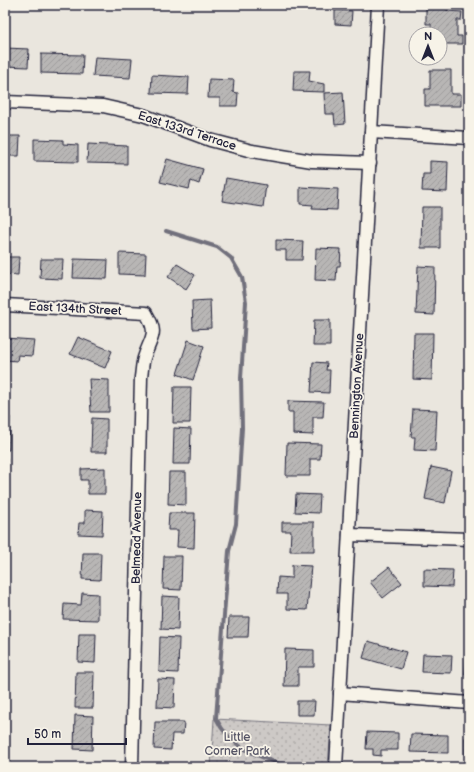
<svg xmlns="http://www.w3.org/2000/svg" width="474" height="772" font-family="'Balsamiq Sans',sans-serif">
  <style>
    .park { fill: url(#park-dots); stroke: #787680 }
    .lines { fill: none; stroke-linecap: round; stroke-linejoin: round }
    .stream { stroke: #716f7b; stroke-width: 4 }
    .building { fill: url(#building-hatch); stroke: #22223b }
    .street-casing { stroke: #22223b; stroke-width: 15 }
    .street { stroke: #f7f3e8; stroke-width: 12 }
    .labels { text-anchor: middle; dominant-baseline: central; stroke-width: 3.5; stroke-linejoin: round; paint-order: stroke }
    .street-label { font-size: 12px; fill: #22223b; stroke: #f7f3e8 }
    .park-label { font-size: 12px; fill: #555465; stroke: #f7f3e8 }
  </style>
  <defs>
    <pattern id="park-dots" width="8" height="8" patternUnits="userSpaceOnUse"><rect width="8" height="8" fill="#cdc9c6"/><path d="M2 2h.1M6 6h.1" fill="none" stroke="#b0acab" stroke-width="1.8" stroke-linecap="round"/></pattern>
    <pattern id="building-hatch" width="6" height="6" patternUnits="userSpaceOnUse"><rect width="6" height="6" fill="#b8b6b5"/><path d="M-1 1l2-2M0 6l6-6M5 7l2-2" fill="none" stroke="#9e9c9d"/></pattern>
  </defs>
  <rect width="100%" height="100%" fill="#eae6de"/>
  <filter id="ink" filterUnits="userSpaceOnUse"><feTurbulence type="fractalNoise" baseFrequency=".025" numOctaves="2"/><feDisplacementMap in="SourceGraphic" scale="8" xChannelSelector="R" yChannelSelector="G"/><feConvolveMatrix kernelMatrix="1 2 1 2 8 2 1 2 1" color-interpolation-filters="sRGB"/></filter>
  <g filter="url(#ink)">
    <path class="park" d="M214 719 331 725 328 767H211Z"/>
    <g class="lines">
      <path class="stream" d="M166 231 217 247 231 258 242 277 246 302 241 378 242 428 236 524 229 551 216 718C230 749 259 756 288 767"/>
    </g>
    <g class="building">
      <path d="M426 5H448L447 11 462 12 461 20H457V36H462V44H440V34H431V24H426Z"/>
      <path d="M335 10 352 11 351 25 335 24Z"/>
      <path d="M5 48 29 49 28 67 5 66Z"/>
      <path d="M41 54 83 55 82 74 41 73Z"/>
      <path d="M95 57 132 59 130 78 93 76Z"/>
      <path d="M430 70H451V94H461V106H425V89H430Z"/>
      <path d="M294 71H310L309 81 324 84V92L293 91Z"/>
      <path d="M152 75 189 77 188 94 151 93Z"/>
      <path d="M209 79 234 80 233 92 238 93 237 106H220V98H208Z"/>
      <path d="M343 92 345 124 335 125 334 114H325L324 93Z"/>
      <path d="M5 136H20L19 156H5Z"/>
      <path d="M34 139 63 140V144L78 145V162L34 161Z"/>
      <path d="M88 144 127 146V164L87 163Z"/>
      <path d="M167 159 203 169 199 184 191 181 189 189 160 182Z"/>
      <path d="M430 161 448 162 447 192 422 191 423 174H430Z"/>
      <path d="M226 178 266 185 263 207 222 201Z"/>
      <path d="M300 187 338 189 337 210 312 209 313 205 300 204Z"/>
      <path d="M422 207H440V248H421Z"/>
      <path d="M276 240 303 241 302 260H286V250H276Z"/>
      <path d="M316 248 341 249 340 266H337L336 281 315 280Z"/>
      <path d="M119 253 146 254 145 275 119 274Z"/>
      <path d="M5 257H19L18 275 5 274Z"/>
      <path d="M41 259H63L62 279 40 278Z"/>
      <path d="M74 259 108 260 107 279 73 278Z"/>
      <path d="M177 264 195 275 186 289 168 277Z"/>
      <path d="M418 266 435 267 434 315 416 314Z"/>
      <path d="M210 300 211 328 193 329 192 301Z"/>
      <path d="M314 320H330V346H313Z"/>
      <path d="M414 333H433L432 380 413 379Z"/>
      <path d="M78 337 112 351 105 368 70 354Z"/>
      <path d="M5 338 34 340 32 356 18 355 17 361 5 360Z"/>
      <path d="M188 340 204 346 193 380 177 374Z"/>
      <path d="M313 362 327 363 326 370H330L329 393 311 392Z"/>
      <path d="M89 379 109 380V412H91Z"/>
      <path d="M174 387H191L190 423H173Z"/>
      <rect x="5" y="388" width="2" height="15"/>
      <path d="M288 401 324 402 323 417H313V435L293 434V412H288Z"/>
      <path d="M413 409 437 410 435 451 414 450 415 437H411Z"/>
      <path d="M5 416 10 417 9 450H5Z"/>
      <path d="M92 418 107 419V452H91Z"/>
      <path d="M174 428 191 429 190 464H173Z"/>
      <path d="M287 443 321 444 320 459H310V476H286Z"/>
      <path d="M5 458H7L6 481H5Z"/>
      <path d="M431 467 451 471 445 503 425 499Z"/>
      <path d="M105 468V494H88V480H81V469Z"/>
      <path d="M169 472H186V505L168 504Z"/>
      <path d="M296 494 320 495 319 513 295 512Z"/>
      <path d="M5 501 7 534H5Z"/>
      <path d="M85 510 103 511 102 535 78 534 79 523H85Z"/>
      <path d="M169 513H195L194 548 177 547 178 530H168Z"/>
      <path d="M282 522H314V551H290L291 531H282Z"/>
      <path d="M5 544H7L6 579H5Z"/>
      <path d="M83 553H101L100 580 82 579Z"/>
      <path d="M164 556H182L181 590 163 589Z"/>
      <path d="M292 565 311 566 307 610 287 609V594H277L278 577 292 578Z"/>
      <path d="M389 567 402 583 383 598 370 582Z"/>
      <path d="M424 569 453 570 452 587 424 586Z"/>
      <path d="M82 593 98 594V620L63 619 64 604 81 605Z"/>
      <path d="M162 596 179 597 178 630 161 629Z"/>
      <path d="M229 617H249L248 637H228Z"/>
      <path d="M79 634H96L95 663 78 662Z"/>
      <path d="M160 637 179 638 178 673 159 672Z"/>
      <path d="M368 641 406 652 401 669 363 658Z"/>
      <path d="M285 649 314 650V667H298V686H284Z"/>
      <path d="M423 654 452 655 451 673 422 672Z"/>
      <path d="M466 657H469V674H465Z"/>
      <path d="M76 672H94L93 708H75Z"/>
      <path d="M158 679 175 680 174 708 157 707Z"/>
      <path d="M297 701H315L314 715H297Z"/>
      <path d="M75 715 93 716 92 750 74 749Z"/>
      <path d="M155 722H184L183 734H172L171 750 154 749Z"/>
      <path d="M367 732 398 733V750H381V756L373 755V749H366Z"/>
      <path d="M411 734 448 735V753L410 752Z"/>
      <rect x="465" y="738" width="4" height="16"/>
    </g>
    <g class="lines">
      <defs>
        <g id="street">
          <path d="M5 102 103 106 143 115 210 140 252 151 312 161 370 163"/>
          <path d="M371 132 469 138"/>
          <path d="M5 305 146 313C159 335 151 336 144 358 142 364 142 371 141 377L132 767"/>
          <path d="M349 535 469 539"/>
          <path d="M340 693 469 703"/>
          <path d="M336 767 378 5"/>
        </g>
      </defs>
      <use href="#street" class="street-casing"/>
      <use href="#street" class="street"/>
    </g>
  </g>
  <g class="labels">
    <g class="street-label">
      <text transform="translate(187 131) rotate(18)">East 133rd Terrace</text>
      <text transform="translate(75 309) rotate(3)">East 134th Street</text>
      <text transform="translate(357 386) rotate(-87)">Bennington Avenue</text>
      <text transform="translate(137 538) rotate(-89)">Belmead Avenue</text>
    </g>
    <g class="park-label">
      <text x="237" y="737">Little<tspan x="237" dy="14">Corner Park</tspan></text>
    </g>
  </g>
  <rect width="474" height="772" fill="none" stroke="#f7f3e8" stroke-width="20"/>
  <rect x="10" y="10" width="454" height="752" fill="none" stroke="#22223b" stroke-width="1.5" filter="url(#ink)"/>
  <g transform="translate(428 46)"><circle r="19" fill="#f7f3e8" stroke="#a29fa3"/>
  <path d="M0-3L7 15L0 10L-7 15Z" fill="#22223b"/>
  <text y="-6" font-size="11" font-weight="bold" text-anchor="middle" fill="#22223b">N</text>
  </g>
  <path d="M28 738v6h98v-6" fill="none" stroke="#22223b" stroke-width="2"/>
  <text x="34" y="738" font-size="12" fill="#22223b" stroke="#f7f3e8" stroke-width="3" paint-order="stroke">50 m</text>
</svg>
